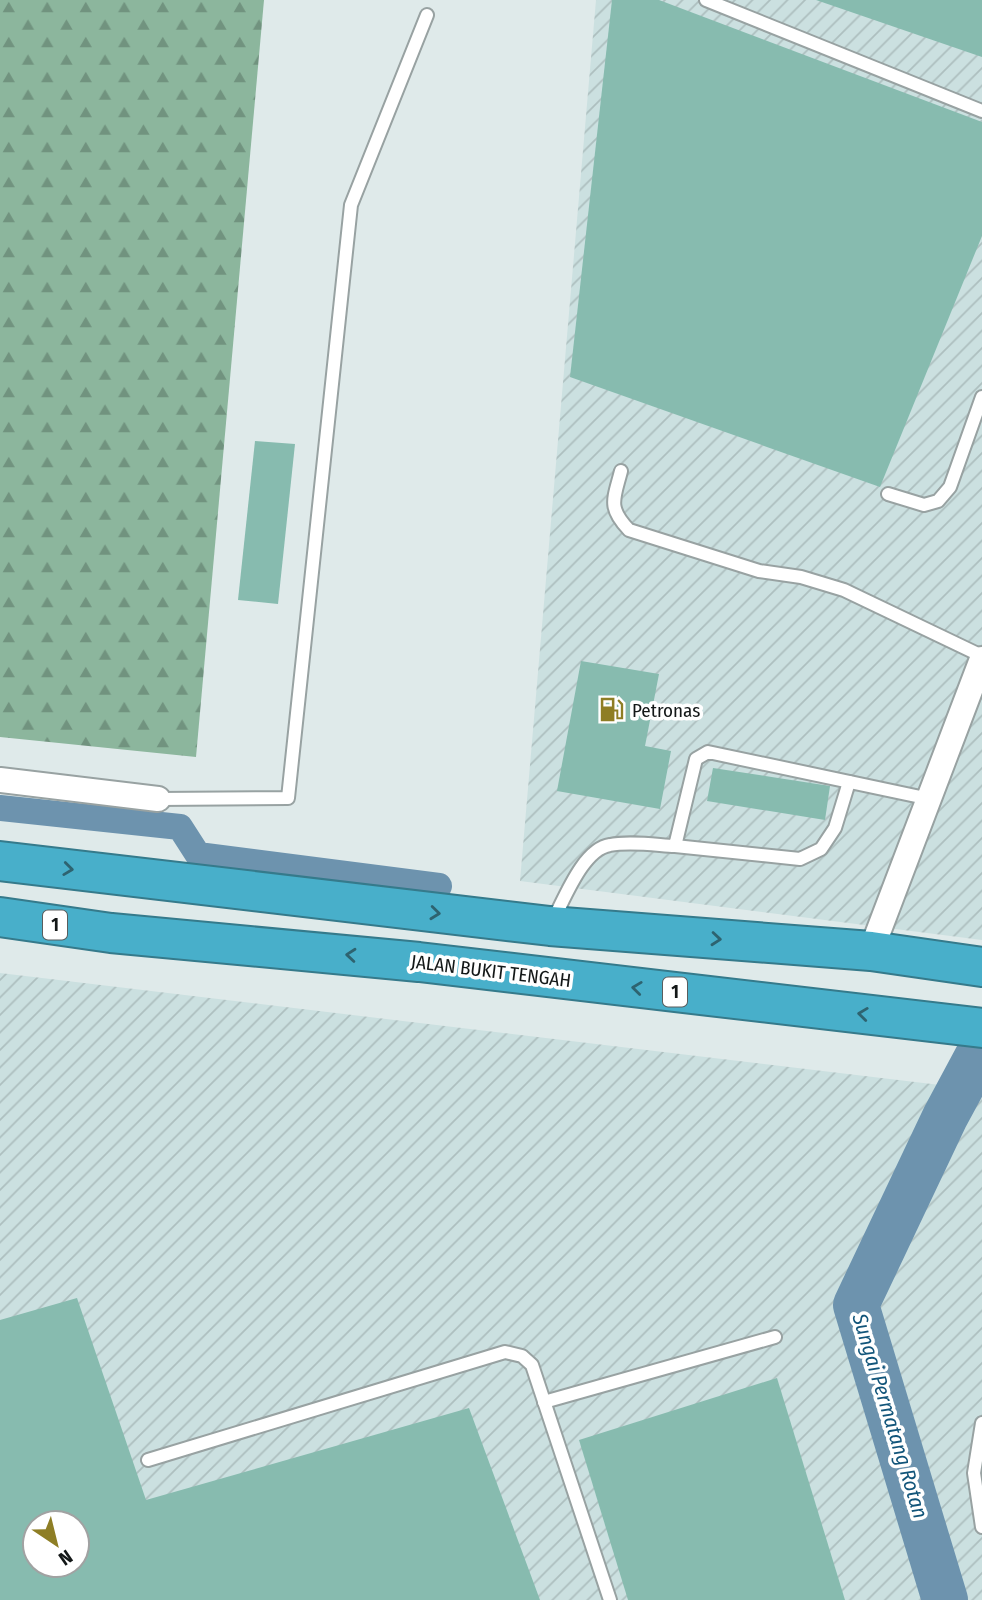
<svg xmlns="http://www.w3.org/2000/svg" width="982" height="1600" font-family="'Fira Sans Condensed',sans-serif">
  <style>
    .industrial { fill: url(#industrial-furrows); fill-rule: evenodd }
    .forest { fill: url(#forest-firs) }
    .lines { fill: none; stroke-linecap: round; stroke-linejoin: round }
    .canal { stroke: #6d93ae; stroke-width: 26 }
    .river { stroke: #6d93ae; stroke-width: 46 }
    .building { fill: #87bbaf; fill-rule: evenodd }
    .lane-casing { stroke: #98a2a2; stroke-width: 16 }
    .street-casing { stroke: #98a2a2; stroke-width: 28 }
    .highway-casing { stroke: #357a8b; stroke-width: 42 }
    .lane { stroke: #fff; stroke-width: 12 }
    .street { stroke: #fff; stroke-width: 24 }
    .highway { stroke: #48afca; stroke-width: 38 }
    .oneway { stroke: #2e6370 }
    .labels { text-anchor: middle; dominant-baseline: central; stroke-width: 7; stroke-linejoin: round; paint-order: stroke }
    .shield { fill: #fff; stroke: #5a5d5d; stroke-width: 2 }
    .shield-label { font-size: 18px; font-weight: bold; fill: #131717 }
    .poi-label { font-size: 19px; fill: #131717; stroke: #fff; text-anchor: start }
    .street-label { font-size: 19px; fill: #131717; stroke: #fff }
    .water-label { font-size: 21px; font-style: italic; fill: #12557a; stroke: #fff }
  </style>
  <defs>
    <pattern id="industrial-furrows" width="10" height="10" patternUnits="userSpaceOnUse" patternTransform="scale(1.75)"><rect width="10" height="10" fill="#cbe0e0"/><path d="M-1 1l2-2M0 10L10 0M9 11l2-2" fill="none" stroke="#adbfbf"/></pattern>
    <pattern id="forest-firs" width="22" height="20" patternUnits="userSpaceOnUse" patternTransform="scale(1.75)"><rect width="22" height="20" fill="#8cb69d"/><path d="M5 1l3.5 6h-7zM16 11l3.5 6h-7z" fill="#71937f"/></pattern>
  </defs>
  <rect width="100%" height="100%" fill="#dfeaea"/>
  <g class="industrial">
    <path d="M596 0H982V940L520 881Z"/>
    <path d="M0 973 982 1090V1600H0ZM35 1523H77V1565H35Z"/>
  </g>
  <path class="forest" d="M0 0H264L196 757 0 737Z"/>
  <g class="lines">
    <path class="canal" d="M0 808 180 827 198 855 439 886"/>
    <path class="river" d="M945 1600 856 1305 945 1117 982 1048"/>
  </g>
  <g class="building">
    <path d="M612 0H659L982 122V236L880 487 570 377Z"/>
    <path d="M816 0H982V57Z"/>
    <path d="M255 441 295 444 278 604 238 600Z"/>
    <path d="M581 661 659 674 645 746 671 751 660 809 557 791Z"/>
    <path d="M713 768 830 786 825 820 707 801Z"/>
    <path d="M77 1298 146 1500 469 1408 540 1600H0V1320ZM35 1523H77V1565H35Z"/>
    <path d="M777 1378 845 1600H628L579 1440Z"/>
  </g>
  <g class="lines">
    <defs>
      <g id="lane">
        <path d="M706 0 982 111"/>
        <path d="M621 471C614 499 607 507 629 530L759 571 801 577 844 590 982 656"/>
        <path d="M888 494 924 505 938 501 950 487 982 397"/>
        <path d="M158 799 288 798 351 205 427 15"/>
        <path d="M675 846 800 859 821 849 835 828 849 782"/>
        <path d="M553 920C565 898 583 849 610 845 629 841 656 845 675 846L696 759 708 752 930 799"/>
        <path d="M544 1402 775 1337"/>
        <path d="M982 1423 974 1473 982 1527"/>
        <path d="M148 1460 505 1352 522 1356 532 1365 610 1600"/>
      </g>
      <g id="street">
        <path d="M0 780 158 799"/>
        <path d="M871 951 982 659"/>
      </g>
      <g id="highway">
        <path d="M0 861 550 926 871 951 982 967"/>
        <path d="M0 917 111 933 419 962 982 1028"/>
      </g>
    </defs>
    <use href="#lane" class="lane-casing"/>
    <use href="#street" class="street-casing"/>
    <use href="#highway" class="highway-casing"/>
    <use href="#lane" class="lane"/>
    <use href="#street" class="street"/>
    <use href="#highway" class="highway"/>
  </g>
  <defs><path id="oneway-chevron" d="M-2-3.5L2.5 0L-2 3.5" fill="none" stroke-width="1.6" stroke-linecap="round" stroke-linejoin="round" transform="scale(1.75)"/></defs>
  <g class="oneway">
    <use href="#oneway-chevron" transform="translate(68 869) rotate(7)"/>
    <use href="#oneway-chevron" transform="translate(435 913) rotate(6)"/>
    <use href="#oneway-chevron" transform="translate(716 939) rotate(5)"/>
    <use href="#oneway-chevron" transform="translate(351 955) rotate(-175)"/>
    <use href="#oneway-chevron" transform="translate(637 988) rotate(-173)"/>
    <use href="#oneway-chevron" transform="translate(863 1014) rotate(-173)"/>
  </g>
  <defs>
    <symbol id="fuel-bare" viewBox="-9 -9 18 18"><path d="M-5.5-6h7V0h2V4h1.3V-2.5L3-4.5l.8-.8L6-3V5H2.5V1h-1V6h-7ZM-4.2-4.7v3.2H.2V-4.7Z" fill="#8e7e25" stroke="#fff" stroke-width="2.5" paint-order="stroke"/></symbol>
  </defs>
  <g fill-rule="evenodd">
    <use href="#fuel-bare" x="594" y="692" width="35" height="35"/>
  </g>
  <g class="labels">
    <g class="shield">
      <rect x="43" y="910.5" width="24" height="29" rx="5"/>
      <rect x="663" y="977.5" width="24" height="29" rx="5"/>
    </g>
    <g class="shield-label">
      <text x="55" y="925">1</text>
      <text x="675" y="992">1</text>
    </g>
    <g class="poi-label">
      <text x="632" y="710">Petronas</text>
    </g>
    <g class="street-label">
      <text transform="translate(491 971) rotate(7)">JALAN BUKIT TENGAH</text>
    </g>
    <g class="water-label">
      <text transform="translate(890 1416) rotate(73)">Sungai Permatang Rotan</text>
    </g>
  </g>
  <g transform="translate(56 1544) rotate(145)"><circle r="33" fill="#ffffff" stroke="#a1a2a2" stroke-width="2"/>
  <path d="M0-5L12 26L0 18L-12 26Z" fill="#8e7e25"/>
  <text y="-10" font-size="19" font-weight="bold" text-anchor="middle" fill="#131717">N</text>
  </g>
</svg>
